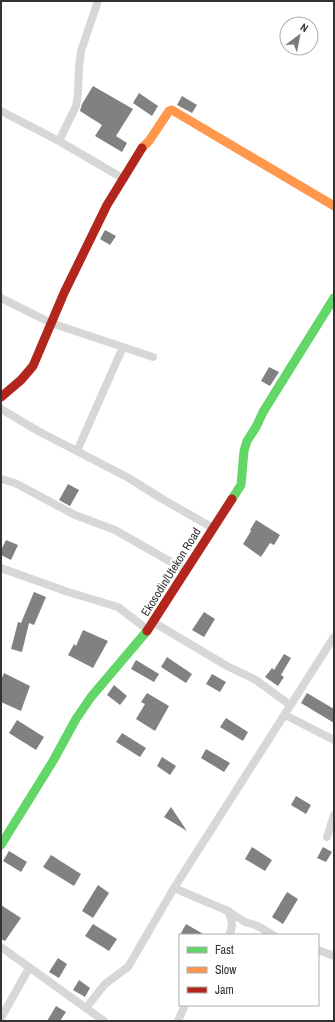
<svg xmlns="http://www.w3.org/2000/svg" width="335" height="1022" font-family="'Archivo Narrow',sans-serif">
  <style>
    .building { fill: #818181 }
    .lines { fill: none; stroke-linecap: round; stroke-linejoin: round }
    .street { stroke: #d7d7d7; stroke-width: 8 }
    .fast { stroke: #63d668; stroke-width: 9 }
    .slow { stroke: #ff974d; stroke-width: 9 }
    .jam { stroke: #b3261e; stroke-width: 9 }
    .labels { text-anchor: middle; dominant-baseline: central; stroke-width: 4; stroke-linejoin: round; paint-order: stroke }
    .street-label { font-size: 12px; fill: #333; stroke: #fff }
  </style>
  <rect width="100%" height="100%" fill="#fff"/>
  <g class="building">
    <path d="M93 86 133 109 116 136 127 143 122 152 95 136 102 125 80 111 82 104Z"/>
    <path d="M139 93 158 106 152 116 133 103Z"/>
    <path d="M182 96 197 105 192 113 177 105Z"/>
    <path d="M105 230 116 236 110 245 100 239Z"/>
    <path d="M269 367 279 372 270 386 261 381Z"/>
    <path d="M68 484 79 490 70 506 59 500Z"/>
    <path d="M256 520 280 535 274 545 270 543 261 557 243 544 251 531 250 530Z"/>
    <path d="M6 540 18 545 11 560 1 555V550Z"/>
    <path d="M34 592 46 597 34 625 29 623 22 652 11 649 18 622 21 623Z"/>
    <path d="M204 612 215 619 204 637 192 630Z"/>
    <path d="M83 630 108 641 93 668 68 655 74 644 76 646Z"/>
    <path d="M284 654 291 658 281 675 284 677 278 686 265 677 272 668 274 670Z"/>
    <path d="M167 657 192 674 186 683 161 667Z"/>
    <path d="M136 660 159 674 154 682 131 669Z"/>
    <path d="M4 673 30 686 21 711 1 702V680Z"/>
    <path d="M212 674 226 682 220 692 206 684Z"/>
    <path d="M114 685 127 696 120 705 107 695Z"/>
    <path d="M147 693 169 706 155 731 136 719 145 704 141 702Z"/>
    <path d="M307 693 334 709V723L301 703Z"/>
    <path d="M226 718 248 732 243 741 220 727Z"/>
    <path d="M17 720 44 737 36 750 9 733Z"/>
    <path d="M122 733 146 748 140 757 116 742Z"/>
    <path d="M206 749 230 763 224 772 201 758Z"/>
    <path d="M162 757 176 766 170 775 157 766Z"/>
    <path d="M296 796 311 805 306 814 291 805Z"/>
    <path d="M171 807 187 831 164 817Z"/>
    <path d="M252 847 272 860 265 871 245 859Z"/>
    <path d="M323 847 332 852 326 862 317 858Z"/>
    <path d="M9 851 27 862 21 872 3 861Z"/>
    <path d="M51 855 81 874 74 886 43 867Z"/>
    <path d="M98 885 109 893 93 918 82 911Z"/>
    <path d="M287 892 298 899 283 924 272 917Z"/>
    <path d="M1 905 21 918 5 941 1 939Z"/>
    <path d="M93 924 117 939 109 951 85 936Z"/>
    <path d="M186 924 205 935H180Z"/>
    <path d="M58 958 67 964 59 978 49 972Z"/>
    <path d="M79 980 90 988 85 997 73 990Z"/>
    <path d="M56 1006 66 1012 60 1021H47Z"/>
  </g>
  <g class="lines">
    <g class="street">
      <path d="M1 111 59 141 124 179"/>
      <path d="M59 141 76 106 78 93 79 67 81 51 98 1"/>
      <path d="M1 298 51 323 153 357"/>
      <path d="M1 409 38 431 127 477 164 500 213 528"/>
      <path d="M77 451 123 347"/>
      <path d="M1 479 15 483 75 515 115 530 185 570"/>
      <path d="M1 568 68 592 118 607 148 630"/>
      <path d="M153 622 227 666 256 680 290 705"/>
      <path d="M285 715 334 740"/>
      <path d="M327 837 334 815"/>
      <path d="M174 888 228 911 245 922 258 926 273 935"/>
      <path d="M228 911C232 921 234 926 229 935"/>
      <path d="M1 947 104 1021"/>
      <path d="M318 950 334 956"/>
      <path d="M86 1008 105 984 128 967 174 888 334 637"/>
      <path d="M1 1018 29 968"/>
      <path d="M178 1021 185 1005"/>
    </g>
    <g class="fast">
      <path d="M232 499 241 485 244 451 247 441 256 427 263 412 334 298"/>
      <path d="M1 845 53 761 76 719 91 697 147 631"/>
    </g>
    <path class="slow" d="M142 148 149 141 169 111 172 110 334 206"/>
    <g class="jam">
      <path d="M1 397 21 380 33 366 64 293 107 205 142 148"/>
      <path d="M147 631 232 499"/>
    </g>
  </g>
  <g class="labels">
    <g class="street-label">
      <text transform="translate(171 572) rotate(-58)">Ekosodin/Utekon Road</text>
    </g>
  </g>
  <rect width="335" height="1022" fill="none" stroke="#333333" stroke-width="4"/>
  <rect x="179" y="934" width="140" height="72" fill="#ffffff" stroke="#adadad"/>
  <rect x="187" y="947" width="20" height="6" fill="#63d668" stroke="#adadad"/>
  <text x="215" y="954" font-size="12" fill="#333333">Fast</text>
  <rect x="187" y="967" width="20" height="6" fill="#ff974d" stroke="#adadad"/>
  <text x="215" y="974" font-size="12" fill="#333333">Slow</text>
  <rect x="187" y="987" width="20" height="6" fill="#b3261e" stroke="#adadad"/>
  <text x="215" y="994" font-size="12" fill="#333333">Jam</text>
  <g transform="translate(299 36) rotate(32)"><circle r="19" fill="#ffffff" stroke="#adadad"/>
  <path d="M0-3L7 15L0 10L-7 15Z" fill="#7a7a7a"/>
  <text y="-6" font-size="11" font-weight="bold" text-anchor="middle" fill="#333333">N</text>
  </g>
</svg>
